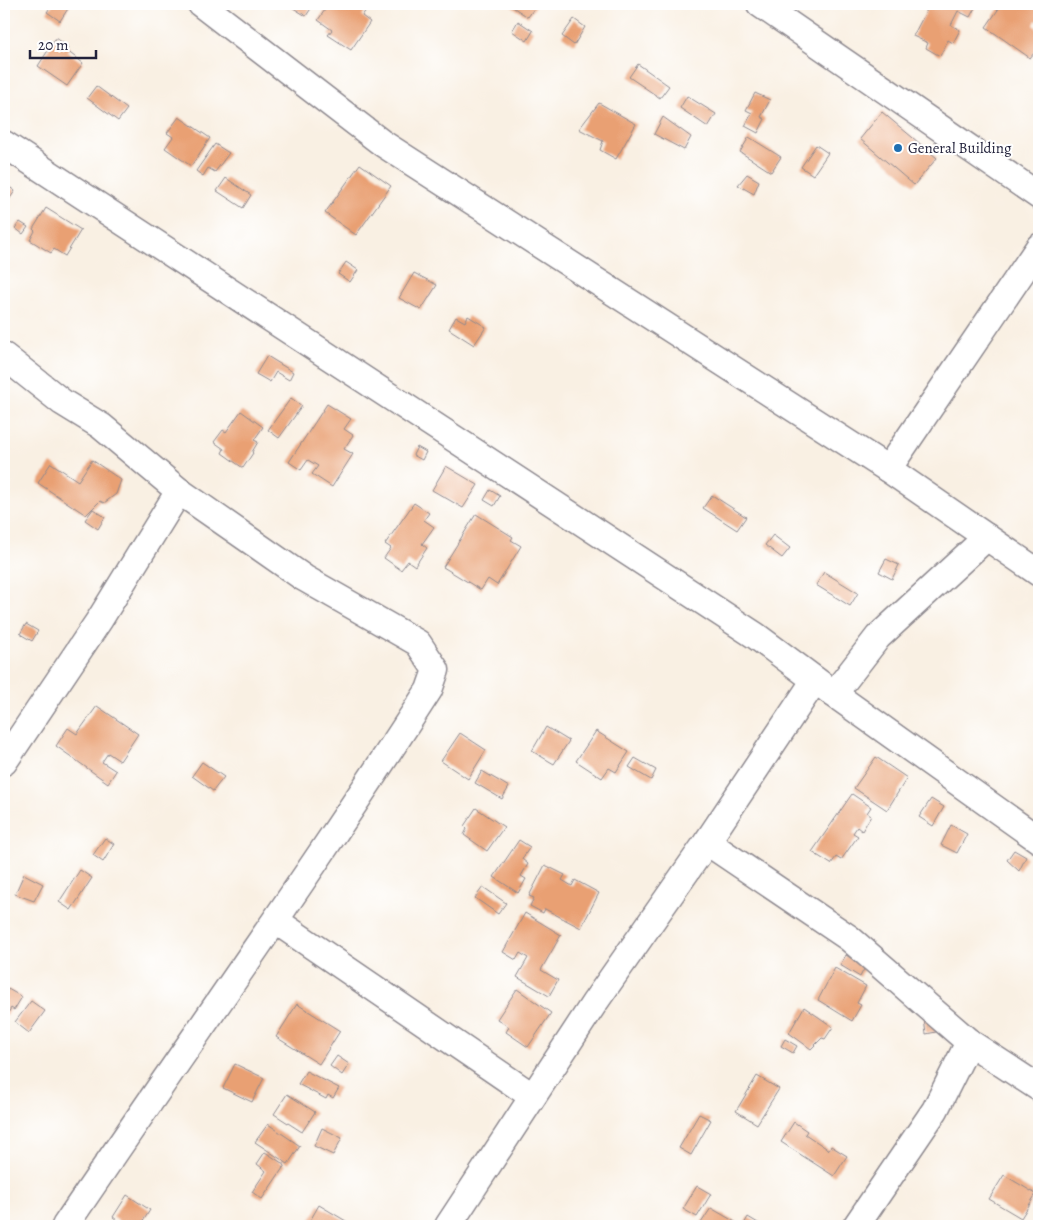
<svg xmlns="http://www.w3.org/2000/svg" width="1043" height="1230" font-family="Alegreya,serif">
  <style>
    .building { fill: #e9a073 }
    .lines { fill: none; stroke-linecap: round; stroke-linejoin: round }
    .minor-casing { stroke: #8e898f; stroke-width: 29 }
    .minor { stroke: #fff; stroke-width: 26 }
    .poi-dot { fill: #1f6fb2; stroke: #fff; stroke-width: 2 }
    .labels { text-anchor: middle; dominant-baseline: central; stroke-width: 4; stroke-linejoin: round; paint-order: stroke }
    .poi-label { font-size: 15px; fill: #22223b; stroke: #fff; text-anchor: start }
  </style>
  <rect width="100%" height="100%" fill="#fff"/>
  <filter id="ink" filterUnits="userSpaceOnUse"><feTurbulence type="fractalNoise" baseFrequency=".02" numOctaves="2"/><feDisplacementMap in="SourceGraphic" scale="10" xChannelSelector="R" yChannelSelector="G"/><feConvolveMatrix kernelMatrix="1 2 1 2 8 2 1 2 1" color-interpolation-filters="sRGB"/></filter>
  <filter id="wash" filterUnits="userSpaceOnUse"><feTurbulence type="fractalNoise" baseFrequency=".0096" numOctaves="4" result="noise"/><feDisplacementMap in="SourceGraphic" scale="20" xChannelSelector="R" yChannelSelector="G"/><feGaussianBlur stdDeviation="1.12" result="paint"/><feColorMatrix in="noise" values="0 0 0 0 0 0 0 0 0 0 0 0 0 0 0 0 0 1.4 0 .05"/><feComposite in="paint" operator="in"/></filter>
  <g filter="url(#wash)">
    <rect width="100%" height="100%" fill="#f9f0e3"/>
    <g id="blocks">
      <g class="building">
        <path d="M53 4H71L60 21 47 12Z"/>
        <path d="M287 4H314L306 16Z"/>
        <path d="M329 4H370L362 16 370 22 351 50 328 35 332 30 318 20Z"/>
        <path d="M373 4H389L384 11Z"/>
        <path d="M508 4H533L536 6 528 17Z"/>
        <path d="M930 4H977L970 17 958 11 951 25 960 30 953 43 948 40 940 56 926 48 928 43 913 36Z"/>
        <path d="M1002 4H1039V22L1036 20 1034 25 1039 30V47L1030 58 986 27Z"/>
        <path d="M574 19 585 27 574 45 562 36Z"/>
        <path d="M518 21 533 31 527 41 512 31Z"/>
        <path d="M56 38 69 47 67 51 83 63 67 86 38 66Z"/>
        <path d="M638 64 669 86 660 98 629 77Z"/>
        <path d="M96 86 127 109 118 121 87 98Z"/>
        <path d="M755 93 770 100 761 117 765 119 758 133 745 126 752 113 746 110Z"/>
        <path d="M687 96 716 114 708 127 680 108Z"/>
        <path d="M599 103 636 124 616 159 600 150 603 141 579 129Z"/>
        <path d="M882 112 937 158 914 185 860 139Z"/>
        <path d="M179 117 210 138 191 166 165 148 173 137 167 133Z"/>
        <path d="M663 117 691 137 684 150 654 134Z"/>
        <path d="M749 137 781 157 771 172 740 152Z"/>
        <path d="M215 144 229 153 215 172 208 168 203 176 196 171Z"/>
        <path d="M816 145 828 153 813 175 801 167Z"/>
        <path d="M360 164 391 186 356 235 325 213Z"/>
        <path d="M747 174 759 181 754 194 738 185Z"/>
        <path d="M226 178 251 195 243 208 217 191Z"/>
        <path d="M4 183 15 191 4 207Z"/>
        <path d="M46 208 81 230 65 256 54 249 51 253 30 240 35 231 33 229Z"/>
        <path d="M20 222 28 227 23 234 15 228Z"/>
        <path d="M346 262 358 270 350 282 338 274Z"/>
        <path d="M414 273 437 285 421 310 399 298Z"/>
        <path d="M468 316 486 327 474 345 449 329 456 317 465 322Z"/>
        <path d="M267 356 293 372 289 380 276 372 270 382 256 374Z"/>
        <path d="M291 398 302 406 279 438 268 430Z"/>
        <path d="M327 404 351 419 344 429 353 435 344 449 353 454 332 487 312 474 318 466 308 460 301 470 289 462Z"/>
        <path d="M241 411 263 427 254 440 258 442 252 452 253 453 243 468 222 453 224 449 214 442 223 430 226 432Z"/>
        <path d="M417 447 426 452 422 460 413 455Z"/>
        <path d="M92 460 121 480 116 494 104 503 100 501 86 515 38 483 51 463 78 481Z"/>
        <path d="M446 466 478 485 463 508 432 490Z"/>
        <path d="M490 490 500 496 494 506 484 500Z"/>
        <path d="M712 495 746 517 737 530 703 508Z"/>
        <path d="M414 503 429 513 424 520 434 527 422 544 427 548 415 566 408 561 401 570 384 558 391 548 385 544Z"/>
        <path d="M93 509 105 517 98 529 85 520Z"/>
        <path d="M476 514 513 537 511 540 521 546 497 585 488 579 481 590 443 567Z"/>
        <path d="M773 535 790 548 782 558 765 545Z"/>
        <path d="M886 559 899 565 892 579 879 572Z"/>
        <path d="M824 572 858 593 850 606 816 585Z"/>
        <path d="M26 624 38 631 32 641 20 634Z"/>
        <path d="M97 706 138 734 120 761 108 753 102 762 116 771 108 783 56 746 68 728 77 734Z"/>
        <path d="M546 727 569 741 554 764 532 751Z"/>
        <path d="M596 731 629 752 616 772 609 768 602 778 576 761Z"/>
        <path d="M460 733 486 750 468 779 441 761Z"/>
        <path d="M876 757 907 778 887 810 854 788Z"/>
        <path d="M635 758 656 770 651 780 629 767Z"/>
        <path d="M202 762 224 777 213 791 192 776Z"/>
        <path d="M482 771 509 787 502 799 475 783Z"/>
        <path d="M852 794 871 807 867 813 871 816 862 831 857 827 853 833 858 836 841 860 836 857 831 864 812 852Z"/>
        <path d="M931 799 944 807 933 826 919 817Z"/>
        <path d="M476 808 504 827 487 851 464 835 467 829 464 826Z"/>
        <path d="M951 825 967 834 957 853 941 845Z"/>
        <path d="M105 838 114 844 103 862 93 855Z"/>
        <path d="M519 840 530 847 522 859 528 864 521 876 526 879 518 893 494 877Z"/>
        <path d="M1014 850 1026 857 1019 871 1007 860Z"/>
        <path d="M545 865 565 875 562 880 572 886 575 880 599 893 581 928 545 909 543 913 530 906 534 898 529 896Z"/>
        <path d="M80 870 92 878 71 910 59 902Z"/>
        <path d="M24 874 43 884 34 901 15 894Z"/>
        <path d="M483 887 506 903 498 914 475 898Z"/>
        <path d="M525 913 561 935 541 970 558 980 549 996 517 977 528 958 520 953 516 960 503 952Z"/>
        <path d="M846 955 865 967 860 977 840 965Z"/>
        <path d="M835 968 866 986 857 1003 861 1005 852 1021 818 1000Z"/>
        <path d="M8 989 22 997 14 1010 11 1008 7 1015 4 1013V997Z"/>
        <path d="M517 989 551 1013 528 1047 506 1032 509 1027 497 1019Z"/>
        <path d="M31 1001 45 1011 29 1033 15 1022Z"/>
        <path d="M297 1004 340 1031 319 1064 276 1037Z"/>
        <path d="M804 1007 833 1027 825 1039 822 1038 811 1049 789 1033Z"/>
        <path d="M934 1018 936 1032 926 1034 924 1019Z"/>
        <path d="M785 1039 797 1046 793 1053 781 1046Z"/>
        <path d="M337 1056 349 1064 342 1075 330 1066Z"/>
        <path d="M235 1064 264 1078 252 1102 223 1088Z"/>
        <path d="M306 1071 339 1088 333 1098 328 1095 326 1099 298 1084Z"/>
        <path d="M757 1076 779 1089 757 1124 736 1111Z"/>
        <path d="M287 1094 315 1112 302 1132 274 1114Z"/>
        <path d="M699 1114 711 1120 691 1155 679 1148Z"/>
        <path d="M794 1122 807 1131 805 1134 829 1150 831 1146 847 1156 834 1176 781 1142Z"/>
        <path d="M268 1124 300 1146 288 1164 255 1142Z"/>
        <path d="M322 1128 342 1138 333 1155 314 1146Z"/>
        <path d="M265 1152 285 1165 262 1199 252 1192 266 1171 257 1164Z"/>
        <path d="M1004 1175 1036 1194 1021 1218 989 1199Z"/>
        <path d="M697 1186 711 1194 697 1217 683 1209Z"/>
        <path d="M127 1195 150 1210 140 1226H125L113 1217Z"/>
        <path d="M319 1205 351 1224 349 1226H307Z"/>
        <path d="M711 1208 737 1223 735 1226H699Z"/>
        <path d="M748 1217 763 1226H743Z"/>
      </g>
    </g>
  </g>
  <g filter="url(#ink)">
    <use href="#blocks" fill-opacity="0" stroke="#8e898f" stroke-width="1"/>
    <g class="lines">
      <defs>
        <g id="minor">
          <path d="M201 4 382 143 888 469 1039 573"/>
          <path d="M760 4 1039 196"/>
          <path d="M4 144 756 636 834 694 1039 840"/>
          <path d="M4 356 62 402 101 426 179 491 304 578 418 643 436 670 429 690C312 872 186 1047 65 1226"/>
          <path d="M888 469 1039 247"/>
          <path d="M834 694 878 637 987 537"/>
          <path d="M4 762 100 619 179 491"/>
          <path d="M707 842 849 938 969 1042 1039 1088"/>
          <path d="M276 921 532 1096"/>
          <path d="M448 1226 595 1002 707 842 815 680"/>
          <path d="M856 1226 935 1110 969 1042"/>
        </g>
      </defs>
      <use href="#minor" class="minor-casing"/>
      <use href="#minor" class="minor"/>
    </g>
  </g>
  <circle class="poi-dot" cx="898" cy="148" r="5"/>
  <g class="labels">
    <g class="poi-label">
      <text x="908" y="148">General Building</text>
    </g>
  </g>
  <rect width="1043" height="1230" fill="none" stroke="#fff" stroke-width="20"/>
  <path d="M30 50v8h66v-8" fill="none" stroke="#22223b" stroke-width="2.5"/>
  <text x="38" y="50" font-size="15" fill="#22223b" stroke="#ffffff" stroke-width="4" paint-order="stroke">20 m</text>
</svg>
